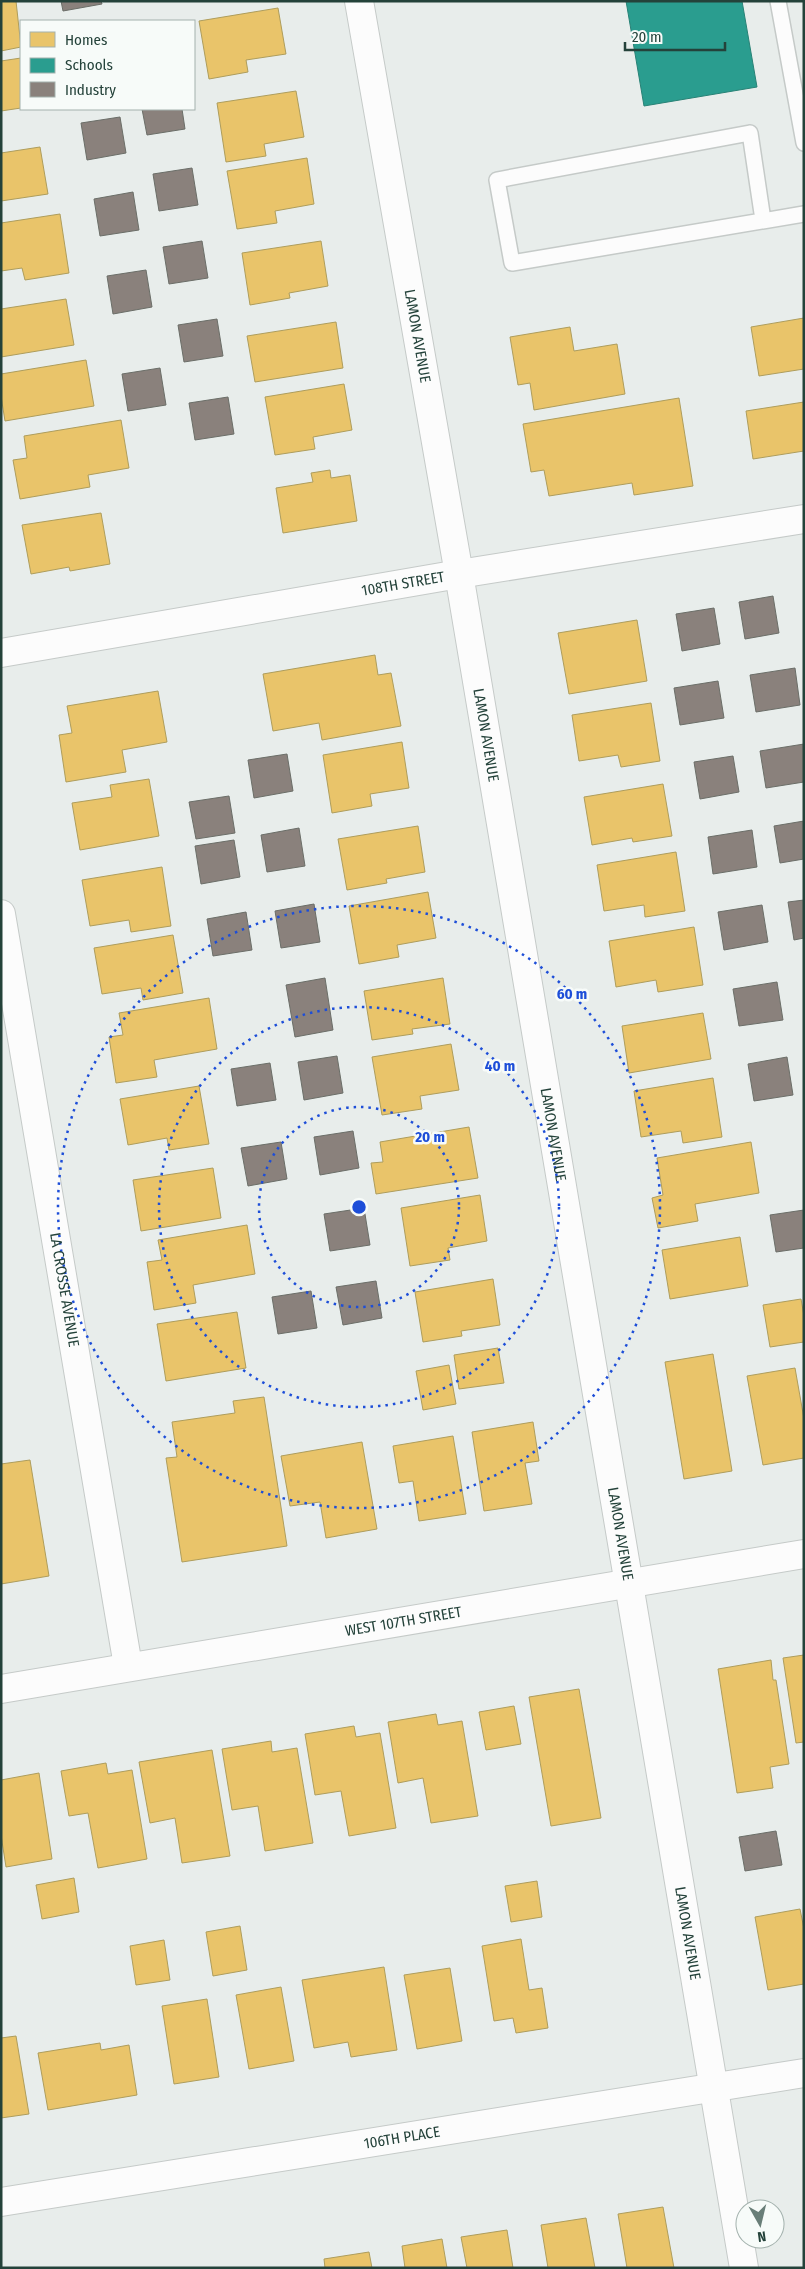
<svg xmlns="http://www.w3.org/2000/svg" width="805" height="2269" font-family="'Fira Sans Condensed',sans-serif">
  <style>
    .homes { fill: #e9c46a; stroke: #ae9d5c }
    .schools { fill: #2a9d8f; stroke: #288276 }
    .industry { fill: #8a817c; stroke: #6b6e68 }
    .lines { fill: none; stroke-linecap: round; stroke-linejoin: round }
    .service-casing { stroke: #c5cac8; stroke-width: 18 }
    .minor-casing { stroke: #c5cac8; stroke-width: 30 }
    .service { stroke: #fcfcfc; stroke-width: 15 }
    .minor { stroke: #fcfcfc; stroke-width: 28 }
    .ring { fill: none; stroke: #1d4ed8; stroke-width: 2.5; stroke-dasharray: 2.5 5 }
    .labels { text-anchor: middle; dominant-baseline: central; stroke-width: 5; stroke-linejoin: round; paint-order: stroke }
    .street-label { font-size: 15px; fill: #24423a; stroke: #f7fbf9 }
    .centre { fill: #1d4ed8; stroke: #f7fbf9; stroke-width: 2.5 }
    .ring-label { font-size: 15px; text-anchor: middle; font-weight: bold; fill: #1d4ed8; stroke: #f7fbf9; stroke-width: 5; stroke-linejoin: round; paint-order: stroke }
  </style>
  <rect width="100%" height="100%" fill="#e8edeb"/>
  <g class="homes">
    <path d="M1 1H16L21 47 1 51Z"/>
    <path d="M278 8 286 54 246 60 248 72 209 79 199 21Z"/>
    <path d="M21 58V108L1 111V61Z"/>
    <path d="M296 91 304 137 264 144 266 156 226 162 217 103Z"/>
    <path d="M40 147 48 194 1 201V153Z"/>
    <path d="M307 158 314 204 275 211 277 223 237 229 227 171Z"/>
    <path d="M60 214 69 273 25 280 22 268 1 271V223Z"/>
    <path d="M321 241 328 286 289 293 290 298 250 305 242 253Z"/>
    <path d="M66 299 74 345 1 357V309Z"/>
    <path d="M804 318V369L759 376 751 327Z"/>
    <path d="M336 322 343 368 255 382 247 336Z"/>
    <path d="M570 327 574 351 617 344 625 394 534 410 530 383 518 385 510 337Z"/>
    <path d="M86 360 94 406 5 421 1 396V374Z"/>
    <path d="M344 384 352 430 313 437 315 449 275 455 265 397Z"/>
    <path d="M679 398 693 486 634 495 632 483 549 496 544 470 531 472 523 424Z"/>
    <path d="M804 402V451L753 459 746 411Z"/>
    <path d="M121 420 129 468 88 475 90 487 20 499 13 460 27 458 24 436Z"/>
    <path d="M330 470 331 478 350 475 357 521 283 533 276 488 313 482 311 473Z"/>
    <path d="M101 513 110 564 70 571 69 567 31 574 22 525Z"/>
    <path d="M637 620 647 681 569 694 558 633Z"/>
    <path d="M375 655 378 675 391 673 401 726 322 740 319 723 273 731 263 674Z"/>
    <path d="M158 691 167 742 122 750 126 772 66 782 59 735 72 733 67 706Z"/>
    <path d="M651 703 660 761 621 767 618 755 579 761 572 715Z"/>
    <path d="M402 742 409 788 370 794 372 806 332 813 323 755Z"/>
    <path d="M149 779 159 836 80 850 72 803 112 797 110 785Z"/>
    <path d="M663 784 672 836 633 842 632 838 592 845 584 797Z"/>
    <path d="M418 826 425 872 386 879 387 883 347 890 338 839Z"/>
    <path d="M676 852 685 911 645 917 644 905 604 911 597 865Z"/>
    <path d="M162 867 171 926 131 932 129 920 90 926 82 880Z"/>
    <path d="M428 892 436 938 397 945 399 957 359 964 349 906Z"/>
    <path d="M694 927 703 985 658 992 656 980 616 987 609 941Z"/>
    <path d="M173 935 183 993 143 1000 141 988 102 994 94 948Z"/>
    <path d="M443 978 450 1024 412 1029 413 1034 372 1040 364 991Z"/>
    <path d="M209 998 217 1049 154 1060 157 1077 116 1083 109 1037 123 1035 119 1013Z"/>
    <path d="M703 1013 711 1059 629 1073 622 1026Z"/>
    <path d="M451 1044 459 1090 420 1096 422 1109 382 1115 372 1057Z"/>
    <path d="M713 1078 722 1137 683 1143 681 1131 641 1137 634 1091Z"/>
    <path d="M199 1086 209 1144 169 1150 167 1138 128 1145 120 1099Z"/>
    <path d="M469 1127 478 1178 376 1194 371 1163 383 1162 380 1142Z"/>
    <path d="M751 1142 759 1193 695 1204 698 1221 658 1228 652 1198 663 1195 657 1158Z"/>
    <path d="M213 1168 221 1218 141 1231 133 1180Z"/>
    <path d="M480 1195 487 1241 448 1248 450 1260 410 1266 401 1208Z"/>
    <path d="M247 1225 255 1274 193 1285 196 1303 154 1310 147 1262 162 1260 158 1240Z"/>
    <path d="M740 1237 748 1286 670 1299 662 1250Z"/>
    <path d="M493 1279 500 1325 461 1331 462 1336 423 1342 415 1292Z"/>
    <path d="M801 1299 804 1316V1342L770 1347 763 1305Z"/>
    <path d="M237 1312 246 1368 166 1381 157 1324Z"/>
    <path d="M498 1348 504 1383 459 1389 454 1355Z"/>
    <path d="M713 1354 732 1471 684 1479 665 1362Z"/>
    <path d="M449 1365 456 1404 423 1410 416 1371Z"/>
    <path d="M795 1368 804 1419V1458L763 1465 747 1376Z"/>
    <path d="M264 1397 287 1546 182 1562 166 1458 177 1457 172 1422 235 1413 233 1401Z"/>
    <path d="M533 1422 539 1461 525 1463 532 1504 484 1511 472 1432Z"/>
    <path d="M453 1436 466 1514 419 1521 413 1481 399 1483 393 1446Z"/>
    <path d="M362 1442 377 1529 326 1538 320 1502 290 1506 281 1456Z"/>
    <path d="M30 1460 49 1576 1 1584V1464Z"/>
    <path d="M804 1655V1742L796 1743 783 1658Z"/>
    <path d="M771 1660 773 1680H776L789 1764 770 1767 773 1788 737 1793 718 1669Z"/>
    <path d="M579 1689 601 1818 551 1826 529 1697Z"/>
    <path d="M514 1706 521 1744 486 1750 479 1712Z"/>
    <path d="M436 1714 438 1725 462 1721 478 1816 431 1823 423 1778 398 1783 388 1722Z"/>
    <path d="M354 1726 356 1737 380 1733 396 1828 349 1836 341 1791 315 1795 305 1734Z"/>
    <path d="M271 1741 272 1752 297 1748 313 1843 265 1851 258 1806 232 1810 222 1749Z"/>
    <path d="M212 1750 230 1856 182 1863 175 1818 150 1823 139 1762Z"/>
    <path d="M106 1763 108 1774 132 1770 147 1859 98 1868 88 1813 69 1816 61 1771Z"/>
    <path d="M39 1773 52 1859 6 1867 1 1835V1780Z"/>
    <path d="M74 1878 79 1912 42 1919 36 1885Z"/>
    <path d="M537 1881 542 1917 511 1922 505 1886Z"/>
    <path d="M800 1909 804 1929V1984L768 1990 755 1917Z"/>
    <path d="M240 1926 247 1970 213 1976 206 1932Z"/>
    <path d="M521 1939 529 1990 542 1988 548 2028 516 2033 513 2018 494 2021 482 1946Z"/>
    <path d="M164 1940 170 1980 136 1985 130 1946Z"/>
    <path d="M384 1967 397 2050 351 2057 348 2042 314 2048 302 1980Z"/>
    <path d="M450 1968 462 2041 417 2049 404 1975Z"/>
    <path d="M281 1987 294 2061 249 2069 236 1995Z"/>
    <path d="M207 1999 219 2077 174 2084 162 2006Z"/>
    <path d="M16 2036 29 2114 1 2118V2038Z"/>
    <path d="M100 2043 101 2050 129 2045 137 2095 48 2110 38 2053Z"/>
    <path d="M663 2207 674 2268H627L618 2214Z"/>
    <path d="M586 2218 595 2268H548L541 2225Z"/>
    <path d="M507 2230 513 2268H467L461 2237Z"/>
    <path d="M442 2239 447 2268H405L402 2246Z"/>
    <path d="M369 2252 372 2268H325L324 2259Z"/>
  </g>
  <path class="schools" d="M626 1H742L757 87 644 106Z"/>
  <g class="industry">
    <path d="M61 1H101L102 4 63 11Z"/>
    <path d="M142 109H182L185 129 147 135Z"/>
    <path d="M120 117 126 153 87 160 81 123Z"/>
    <path d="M192 168 198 205 159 211 153 174Z"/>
    <path d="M133 192 139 230 100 236 94 199Z"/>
    <path d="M202 241 208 278 169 284 163 247Z"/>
    <path d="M146 270 152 307 113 314 107 276Z"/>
    <path d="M217 319 223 356 184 362 178 325Z"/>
    <path d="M160 368 166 405 128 411 122 374Z"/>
    <path d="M228 397 234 434 195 440 189 403Z"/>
    <path d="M773 596 779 633 745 639 739 602Z"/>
    <path d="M714 608 720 644 682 651 676 614Z"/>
    <path d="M795 668 800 705 756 712 750 675Z"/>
    <path d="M718 681 724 718 680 725 674 688Z"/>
    <path d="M804 744V782L766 788 760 751Z"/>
    <path d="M287 754 293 791 254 798 248 760Z"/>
    <path d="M733 756 739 792 700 799 694 762Z"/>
    <path d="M229 796 235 833 196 839 189 802Z"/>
    <path d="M804 821V859L780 863 774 826Z"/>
    <path d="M299 828 305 866 267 872 261 835Z"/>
    <path d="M752 830 757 867 713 874 708 837Z"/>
    <path d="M234 840 240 877 201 884 195 846Z"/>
    <path d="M804 900V938L794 940 788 902Z"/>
    <path d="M314 904 320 942 281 948 275 911Z"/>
    <path d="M762 905 768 942 724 950 718 912Z"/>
    <path d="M246 912 252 950 213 956 207 919Z"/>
    <path d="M325 978 333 1030 295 1037 286 985Z"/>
    <path d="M777 982 783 1020 739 1026 733 989Z"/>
    <path d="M337 1056 343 1093 304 1100 298 1062Z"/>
    <path d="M787 1057 793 1095 754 1101 748 1064Z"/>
    <path d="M270 1063 276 1100 237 1106 231 1069Z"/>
    <path d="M353 1131 359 1168 320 1175 314 1137Z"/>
    <path d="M281 1142 287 1179 248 1186 241 1148Z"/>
    <path d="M364 1208 370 1245 330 1251 324 1214Z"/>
    <path d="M804 1210V1248L776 1252 770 1215Z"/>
    <path d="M376 1281 382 1318 343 1325 336 1287Z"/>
    <path d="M311 1291 317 1328 278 1334 272 1297Z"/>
    <path d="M776 1831 782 1865 745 1871 739 1837Z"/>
  </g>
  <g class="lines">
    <defs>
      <g id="service">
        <path d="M778 1 804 143"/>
        <path d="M763 220 750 133 497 180 512 263 804 214"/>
      </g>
      <g id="minor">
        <path id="s1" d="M359 1 459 574 744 2268"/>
        <path id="s2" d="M1 653 459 574 804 519"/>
        <path id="s3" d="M1 914 128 1666"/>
        <path id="s4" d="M1 1689 804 1554"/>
        <path id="s5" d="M1 2202 804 2073"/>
      </g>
    </defs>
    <use href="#service" class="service-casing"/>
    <use href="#minor" class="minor-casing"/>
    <use href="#service" class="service"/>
    <use href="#minor" class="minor"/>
  </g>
  <g class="ring">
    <circle cx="359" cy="1207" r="100"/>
    <circle cx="359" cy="1207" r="200"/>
    <circle cx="359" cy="1207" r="301"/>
  </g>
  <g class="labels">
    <g class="street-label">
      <text stroke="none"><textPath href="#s1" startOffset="340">LAMON AVENUE</textPath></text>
      <text stroke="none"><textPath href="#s2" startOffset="408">108TH STREET</textPath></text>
      <text stroke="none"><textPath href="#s1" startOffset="745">LAMON AVENUE</textPath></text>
      <text stroke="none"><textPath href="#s1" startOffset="1150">LAMON AVENUE</textPath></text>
      <text stroke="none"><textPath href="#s3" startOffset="381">LA CROSSE AVENUE</textPath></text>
      <text stroke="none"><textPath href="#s1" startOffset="1555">LAMON AVENUE</textPath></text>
      <text stroke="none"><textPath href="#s4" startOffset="408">WEST 107TH STREET</textPath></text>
      <text stroke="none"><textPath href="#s1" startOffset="1960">LAMON AVENUE</textPath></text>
      <text stroke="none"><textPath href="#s5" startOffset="406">106TH PLACE</textPath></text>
    </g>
  </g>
  <circle cx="359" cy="1207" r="8" class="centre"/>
  <g class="ring-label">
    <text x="572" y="999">60 m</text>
    <text x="500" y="1071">40 m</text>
    <text x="430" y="1142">20 m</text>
  </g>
  <rect width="805" height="2269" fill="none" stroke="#24423a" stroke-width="5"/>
  <rect x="20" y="20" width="175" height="90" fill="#f7fbf9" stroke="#a3b1ad"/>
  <rect x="30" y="32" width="25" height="15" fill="#e9c46a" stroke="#a3b1ad"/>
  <text x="65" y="45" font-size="15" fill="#24423a">Homes</text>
  <rect x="30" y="58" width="25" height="15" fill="#2a9d8f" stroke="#a3b1ad"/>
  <text x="65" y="70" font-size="15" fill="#24423a">Schools</text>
  <rect x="30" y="82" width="25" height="15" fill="#8a817c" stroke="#a3b1ad"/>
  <text x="65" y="95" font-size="15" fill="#24423a">Industry</text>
  <g transform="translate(760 2224) rotate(172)"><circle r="24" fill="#f7fbf9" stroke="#a3b1ad"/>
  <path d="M0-4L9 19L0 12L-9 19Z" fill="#697e78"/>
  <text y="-8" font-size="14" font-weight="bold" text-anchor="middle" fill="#24423a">N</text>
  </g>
  <path d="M625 42v8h100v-8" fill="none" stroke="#24423a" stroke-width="2.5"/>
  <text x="632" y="42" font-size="15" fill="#24423a" stroke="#f7fbf9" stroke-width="4" paint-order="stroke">20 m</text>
</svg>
